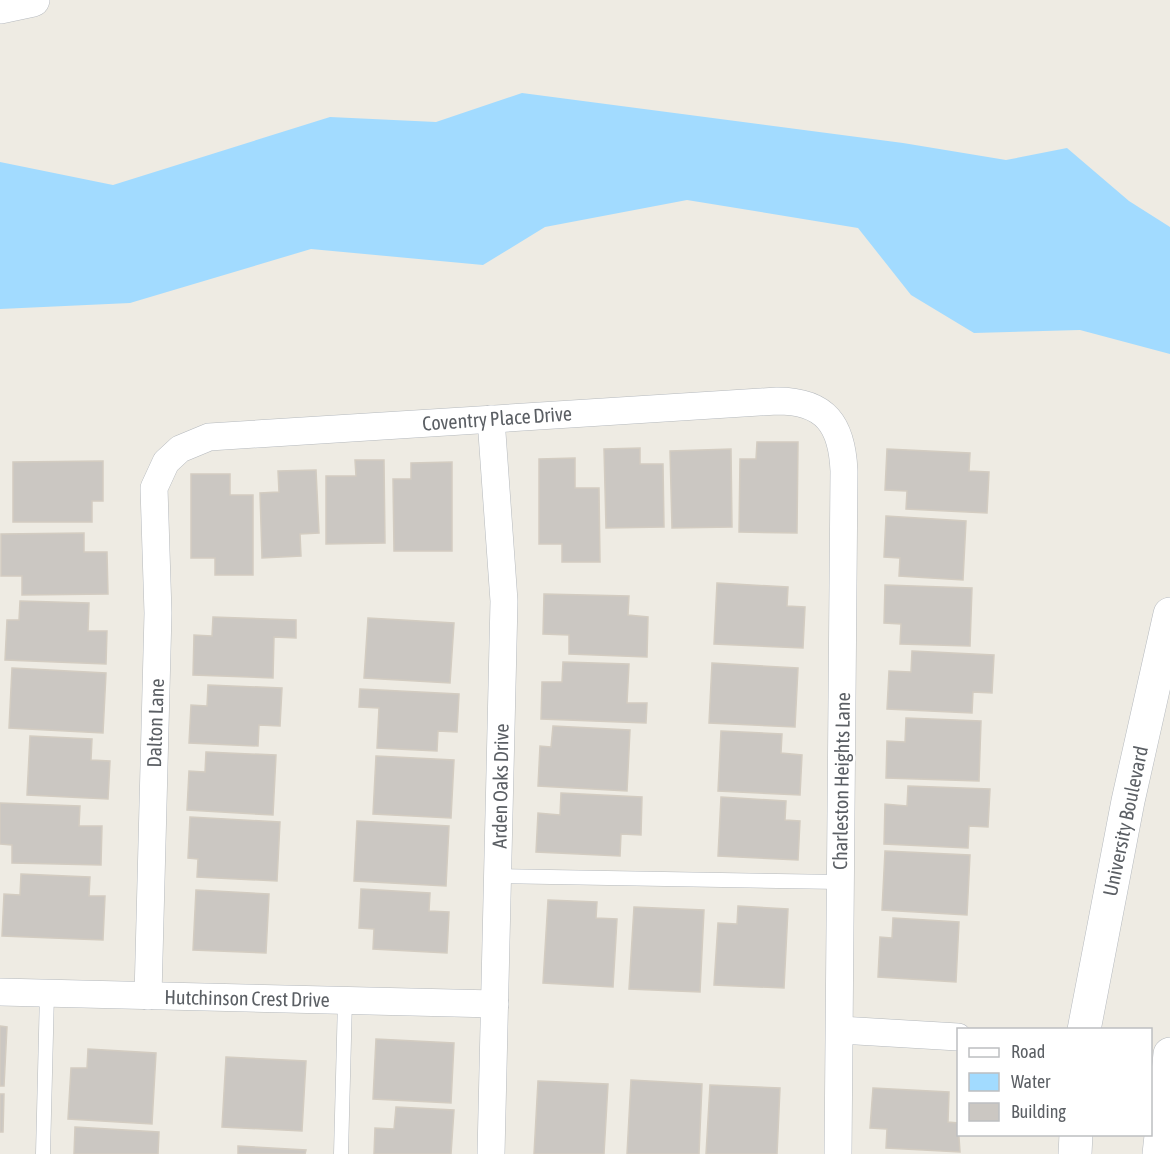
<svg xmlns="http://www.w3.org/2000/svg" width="1170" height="1154" font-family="'Asap Condensed',sans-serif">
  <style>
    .water { fill: #a2dbff }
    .building { fill: #cbc7c2; stroke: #d3ccc1; stroke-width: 1.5 }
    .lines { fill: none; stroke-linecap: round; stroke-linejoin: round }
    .lane-casing { stroke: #b5b9bd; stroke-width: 15 }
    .street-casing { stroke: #b5b9bd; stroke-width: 28 }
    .secondary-casing { stroke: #b6babf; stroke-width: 34 }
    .lane { stroke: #fff; stroke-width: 14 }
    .street { stroke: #fff; stroke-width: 27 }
    .secondary { stroke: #fff; stroke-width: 33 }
    .labels { text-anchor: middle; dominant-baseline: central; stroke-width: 5; stroke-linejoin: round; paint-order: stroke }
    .street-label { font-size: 20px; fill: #5b5f64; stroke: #fff }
  </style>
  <rect width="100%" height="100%" fill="#eeebe3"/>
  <path class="water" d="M522 93 903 143 1006 160 1067 148 1129 201 1170 227V354L1080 330 974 333 911 295 858 228 687 200 545 227 483 265 311 249 130 303 0 309V162L113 185 330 117 436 122Z"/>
  <g class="building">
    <path d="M757 442H798L797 533 739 532 740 459H756Z"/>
    <path d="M640 448V464H663L664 527 606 528 604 449Z"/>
    <path d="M731 449 732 527 672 528 670 451Z"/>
    <path d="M887 449 970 453 969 471 989 472 987 513 906 509 907 491 885 490Z"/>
    <path d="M575 458V488H599L600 562H562V544H539V459Z"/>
    <path d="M355 460H384L385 543 326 544V476H356Z"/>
    <path d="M103 461V501H92V522H13V462Z"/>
    <path d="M452 462V551H394L393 479H411V463Z"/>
    <path d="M316 470 319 533 300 534 301 556 262 558 260 493 279 492 278 471Z"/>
    <path d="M191 474H230V495H253V575H215V558H191Z"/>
    <path d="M886 516 966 521 963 580 899 576 900 558 884 557Z"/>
    <path d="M84 533V552H107L108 594 22 595V576H1V534Z"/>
    <path d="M717 583 788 587 787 606 805 607 803 648 714 644Z"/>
    <path d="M885 585 972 588 970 646 900 644 901 624 884 623Z"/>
    <path d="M544 594 629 596 628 615 648 617 647 657 569 654V635L543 634Z"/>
    <path d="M20 601 89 603 88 631H107L106 664 5 660 7 620H19Z"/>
    <path d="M213 617 296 620V638L274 637 273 678 193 675 194 635 212 636Z"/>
    <path d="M368 618 454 623 450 683 364 678Z"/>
    <path d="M912 651 994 655 992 693 973 692 972 713 887 709 889 671 911 672Z"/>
    <path d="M563 662 629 664 627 703H647L646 723 541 719 542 682H562Z"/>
    <path d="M712 663 798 668 795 727 709 723Z"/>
    <path d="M12 668 106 673 103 733 9 728Z"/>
    <path d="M208 685 282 688 280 726 259 725 258 746 189 743 191 705 207 706Z"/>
    <path d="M360 689 459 694 457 732 438 731 437 751 377 748 379 708 359 707Z"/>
    <path d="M906 718 981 721 979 781 886 778 887 741 905 742Z"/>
    <path d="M553 726 630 730 627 791 538 786 540 746 551 747Z"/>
    <path d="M721 731 782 734 781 753 802 755 800 795 718 791Z"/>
    <path d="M30 736 92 739 91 760 110 761 108 799 27 795Z"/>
    <path d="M206 752 276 755 273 815 187 810 189 771 205 772Z"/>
    <path d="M376 756 454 760 451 818 373 814Z"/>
    <path d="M908 786 990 789 988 827 969 826 968 848 884 844 885 804 907 806Z"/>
    <path d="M561 793 642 797 641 835 621 834 620 856 536 852 538 813 560 815Z"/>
    <path d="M721 797 786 801 785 820 800 821 798 860 718 856Z"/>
    <path d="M0 803 80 806 79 826H102L101 865 12 863V845L0 844Z"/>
    <path d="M190 817 280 822 277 881 197 877 198 859 188 858Z"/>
    <path d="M357 821 449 826 446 886 354 881Z"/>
    <path d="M885 851 970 855 967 915 882 910Z"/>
    <path d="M21 874 90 877 89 896H105L103 940 2 936 4 894 20 895Z"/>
    <path d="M361 889 430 893 429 911 449 912 447 953 373 949 374 929 359 928Z"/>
    <path d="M196 890 269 894 266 953 193 950Z"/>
    <path d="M548 900 597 902 596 918 617 919 613 987 543 983Z"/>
    <path d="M738 906 788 909 784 988 714 985 718 923 737 924Z"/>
    <path d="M634 907 704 910 700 992 629 989Z"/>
    <path d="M893 918 959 922 956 982 878 977 880 937 892 938Z"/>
    <path d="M0 1026 7 1027 4 1086H0Z"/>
    <path d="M376 1039 454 1043 451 1103 373 1099Z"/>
    <path d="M88 1049 156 1053 152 1124 68 1119 71 1068H87Z"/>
    <path d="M226 1057 306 1061 302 1131 222 1127Z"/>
    <path d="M631 1080 702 1084 699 1154H627Z"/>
    <path d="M538 1081 608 1084 604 1154H534Z"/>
    <path d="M710 1085 780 1088 777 1154H706Z"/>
    <path d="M873 1088 949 1092 948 1122 958 1123 960 1152 886 1148 887 1129 870 1128Z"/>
    <path d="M0 1094H4L3 1132H0Z"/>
    <path d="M396 1107 454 1110 451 1154H374L375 1128 394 1129Z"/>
    <path d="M75 1127 159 1132 158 1154H74Z"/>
    <path d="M238 1146 306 1150 305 1154H238Z"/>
  </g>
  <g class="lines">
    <defs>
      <g id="lane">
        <path d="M497 876 840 882"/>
        <path d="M43 1154 47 993"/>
        <path d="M341 1154 345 1000"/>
      </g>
      <g id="street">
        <path d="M491 419 504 601 491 1154"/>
        <path d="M0 992 495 1004"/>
        <path d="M148 996 158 613 154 488 166 462 180 449 209 437 777 401C826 401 842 425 844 471L838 1154"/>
        <path d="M840 1030 958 1037"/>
      </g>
      <g id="secondary">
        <path d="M0 7 33 0"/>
        <path d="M1084 1030 1128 801 1170 614"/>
        <path d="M1075 1154 1076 1134"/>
        <path d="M1159 1154 1170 1054"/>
      </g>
    </defs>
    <use href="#lane" class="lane-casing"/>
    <use href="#street" class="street-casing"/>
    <use href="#secondary" class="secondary-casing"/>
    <use href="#lane" class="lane"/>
    <use href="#street" class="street"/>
    <use href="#secondary" class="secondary"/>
  </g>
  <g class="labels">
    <g class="street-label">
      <text transform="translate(497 418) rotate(-4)">Coventry Place Drive</text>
      <text transform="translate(155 723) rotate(-88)">Dalton Lane</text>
      <text transform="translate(841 781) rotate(-89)">Charleston Heights Lane</text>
      <text transform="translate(500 786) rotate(-89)">Arden Oaks Drive</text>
      <text transform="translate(1125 821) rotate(-78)">University Boulevard</text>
      <text transform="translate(247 998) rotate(1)">Hutchinson Crest Drive</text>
    </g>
  </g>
  <rect x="957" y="1028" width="195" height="108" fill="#ffffff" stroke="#bdbfc1" stroke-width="1.5"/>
  <rect x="969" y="1048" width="30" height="9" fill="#ffffff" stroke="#bdbfc1" stroke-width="1.5"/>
  <text x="1011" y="1058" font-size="18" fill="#5b5f64">Road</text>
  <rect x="969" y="1073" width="30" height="18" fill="#a2dbff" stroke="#bdbfc1" stroke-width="1.5"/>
  <text x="1011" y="1088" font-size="18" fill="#5b5f64">Water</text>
  <rect x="969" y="1103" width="30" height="18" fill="#cbc7c2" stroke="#bdbfc1" stroke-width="1.5"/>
  <text x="1011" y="1118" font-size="18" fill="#5b5f64">Building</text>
</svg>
